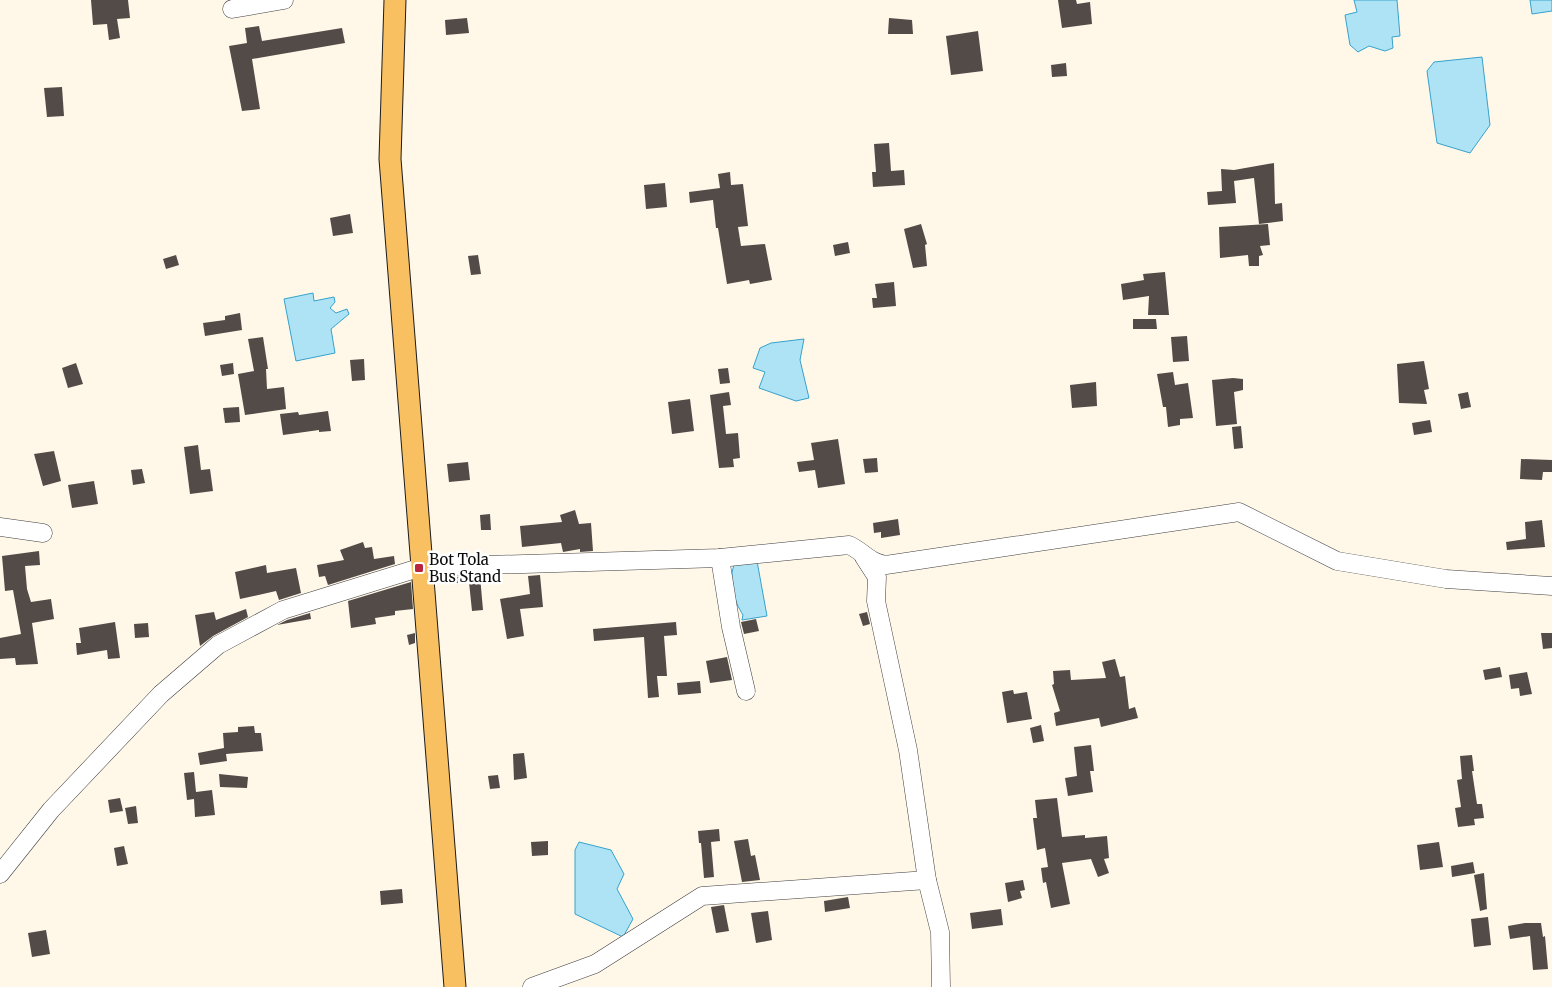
<svg xmlns="http://www.w3.org/2000/svg" width="1552" height="987" font-family="Merriweather,serif">
  <style>
    .water { fill: #aee3f5; stroke: #36a2cc }
    .building { fill: #534b47 }
    .lines { fill: none; stroke-linecap: round; stroke-linejoin: round }
    .minor-casing { stroke: #3e3e3e; stroke-width: 19 }
    .major-casing { stroke: #1c1c1c; stroke-width: 23 }
    .minor { stroke: #fff; stroke-width: 18 }
    .major { stroke: #f8c060; stroke-width: 21 }
    .poi-dot { fill: #b9253e; stroke: #fff; stroke-width: 2 }
    .labels { text-anchor: middle; dominant-baseline: central; stroke-width: 5; stroke-linejoin: round; paint-order: stroke }
    .poi-label { font-size: 15px; fill: #0b0b0b; stroke: #fff; text-anchor: start }
  </style>
  <rect width="100%" height="100%" fill="#fff8e9"/>
  <g class="water">
    <path d="M1354 0H1397L1400 36 1392 37 1393 48 1385 51 1369 46 1358 52 1350 45 1345 15 1357 12Z"/>
    <path d="M1530 0H1552V11L1532 14Z"/>
    <path d="M1482 57 1490 125 1470 153 1437 143 1427 71 1434 62Z"/>
    <path d="M313 293 314 301 334 297 335 302 330 308 336 313 347 309 349 314 331 329 335 353 296 361 284 299Z"/>
    <path d="M804 339 800 360 809 398 796 401 759 388 765 372 753 368 760 348 771 343Z"/>
    <path d="M757 561 767 616 742 620 743 615C734 601 728 582 734 565Z"/>
    <path d="M579 842 611 850 624 874 617 889 633 919 623 937 575 914V850Z"/>
  </g>
  <g class="building">
    <path d="M91 0H128L130 18 117 19 120 38 109 40 107 24 93 25Z"/>
    <path d="M1058 0H1076L1077 4 1090 2 1092 24 1062 28Z"/>
    <path d="M467 18 469 33 446 35 445 20Z"/>
    <path d="M889 18 912 20 913 34H888Z"/>
    <path d="M259 26 262 41 342 28 345 43 252 59 260 109 242 111 229 46 247 43 245 28Z"/>
    <path d="M978 31 983 71 951 75 946 36Z"/>
    <path d="M1066 63 1067 76 1052 77 1051 65Z"/>
    <path d="M62 87 64 116 47 117 44 88Z"/>
    <path d="M889 143 891 171 904 170 905 185 873 187 872 172H876L874 144Z"/>
    <path d="M1274 163 1275 204 1282 203 1283 221 1259 224 1254 178 1234 181 1236 203 1208 205 1207 192 1222 191 1221 169 1234 170Z"/>
    <path d="M730 172 731 185 743 184 748 226 738 227 741 246 765 244 772 280 750 284 749 280 727 284 718 228H716L713 200 690 203 689 192 720 188 718 174Z"/>
    <path d="M665 183 667 207 646 209 644 185Z"/>
    <path d="M350 214 353 233 333 236 330 218Z"/>
    <path d="M921 224 927 244 925 245 927 266 913 268 904 229Z"/>
    <path d="M1268 224 1270 245 1260 246 1263 255 1259 256V266H1249L1248 255 1220 258 1219 227Z"/>
    <path d="M848 242 850 253 835 256 833 245Z"/>
    <path d="M176 255 179 265 166 269 163 259Z"/>
    <path d="M478 255 481 274 471 275 468 256Z"/>
    <path d="M1165 272 1169 315H1148L1149 296 1123 300 1121 284 1144 280 1143 274Z"/>
    <path d="M894 282 896 306 873 308 872 298H877L875 284Z"/>
    <path d="M240 313 242 330 205 336 203 323 225 320V316Z"/>
    <path d="M1133 319H1156L1157 329H1133Z"/>
    <path d="M1187 336 1189 361 1173 362 1171 337Z"/>
    <path d="M263 337 268 369H266L267 389 284 387 286 409 245 415 238 374 254 371 248 339Z"/>
    <path d="M364 359 365 380 352 381 350 360Z"/>
    <path d="M1424 361 1429 389 1424 390 1427 404 1399 403 1397 364Z"/>
    <path d="M76 363 83 384 68 388 62 368Z"/>
    <path d="M233 363 234 374 222 376 220 365Z"/>
    <path d="M728 368 730 383 720 384 718 369Z"/>
    <path d="M1173 372 1175 385 1188 383 1193 418 1180 419V425L1168 427 1166 407H1163L1157 374Z"/>
    <path d="M1233 378 1243 379V390L1234 392 1237 424 1216 426 1212 380Z"/>
    <path d="M1096 382 1097 406 1072 408 1070 385Z"/>
    <path d="M729 392 731 405 723 406 726 434 738 433 740 458 733 459 734 467 719 468 710 395Z"/>
    <path d="M1468 392 1471 407 1461 409 1458 394Z"/>
    <path d="M690 399 694 431 672 434 668 402Z"/>
    <path d="M239 407 240 422 225 423 223 408Z"/>
    <path d="M328 411 331 431 319 432V430L283 435 280 414 298 412 299 415Z"/>
    <path d="M1430 420 1432 432 1414 435 1412 423Z"/>
    <path d="M1241 426 1243 448 1234 449 1232 427Z"/>
    <path d="M838 439 845 484 818 488 815 470 799 472 797 462 814 460 811 443Z"/>
    <path d="M198 445 201 470 210 469 213 491 190 494 184 447Z"/>
    <path d="M54 451 61 481 43 486 34 454Z"/>
    <path d="M877 458 878 472 865 473 863 459Z"/>
    <path d="M1521 459 1552 460V472H1543L1542 480 1520 479Z"/>
    <path d="M468 462 470 480 449 482 447 464Z"/>
    <path d="M142 469 145 483 133 485 131 470Z"/>
    <path d="M94 481 98 504 72 508 68 485Z"/>
    <path d="M575 510 579 524 591 523 593 551 580 552V549L563 552 561 543 522 547 520 526 562 522 560 515Z"/>
    <path d="M490 514 491 530H481L480 515Z"/>
    <path d="M898 519 900 535 881 538V532L874 533 873 523Z"/>
    <path d="M1542 520 1545 547 1507 550 1506 542 1526 539 1525 522Z"/>
    <path d="M363 542 365 548 372 547 374 559 394 556 395 564 328 585 325 576 319 577 317 565 344 560 340 550Z"/>
    <path d="M39 551 40 565 25 566 27 589 31 602 51 599 54 619 32 623 38 664 16 665 15 658 0 659V638L21 634 13 590 5 591 2 556Z"/>
    <path d="M266 565 267 573 296 568 301 593 279 600 276 591 240 599 235 572Z"/>
    <path d="M540 575 543 607 520 609 524 636 507 639 500 599 530 594 528 576Z"/>
    <path d="M480 576 483 610 472 611 469 582 454 583V577Z"/>
    <path d="M411 582 413 609 395 611V615L375 618 376 624 351 628 348 601Z"/>
    <path d="M246 609 248 617 213 636 200 646 195 615 214 612 216 620Z"/>
    <path d="M867 612 870 624 863 626 859 614Z"/>
    <path d="M310 613 311 619 277 625 287 620Z"/>
    <path d="M756 619 759 631 744 634 741 622Z"/>
    <path d="M115 622 120 658 108 659 107 650 77 655 76 643H81L79 628Z"/>
    <path d="M676 622 677 635 664 636 667 676H657L659 697 648 698 644 637 594 641 593 629Z"/>
    <path d="M148 623 149 637 135 638 134 624Z"/>
    <path d="M415 633V643L409 645 407 635Z"/>
    <path d="M1541 633H1552V648L1543 649Z"/>
    <path d="M727 657 732 680 710 683 706 661Z"/>
    <path d="M1115 659 1120 677 1125 676 1129 709 1135 707 1138 718 1101 727 1099 718 1056 726 1054 713 1060 711 1052 685 1054 684 1053 671 1070 670 1071 680 1106 678 1102 662Z"/>
    <path d="M1500 667 1502 677 1485 680 1483 670Z"/>
    <path d="M1527 672 1532 694 1520 696 1519 688 1511 689 1509 675Z"/>
    <path d="M700 681 701 693 678 695 677 683Z"/>
    <path d="M1013 690 1014 694 1027 692 1032 719 1007 723 1002 692Z"/>
    <path d="M1041 725 1044 741 1033 743 1030 728Z"/>
    <path d="M254 726 255 733H261L263 751 226 754 227 761 200 765 198 753 224 748 223 733 238 732V727Z"/>
    <path d="M1091 745 1094 771H1090L1093 792 1068 796 1065 778 1077 776 1074 747Z"/>
    <path d="M524 753 527 778 514 780 513 754Z"/>
    <path d="M1472 755 1474 771H1472L1477 804H1482L1484 818 1474 819 1475 825 1458 827 1455 808 1461 807 1457 780 1462 779 1460 756Z"/>
    <path d="M194 772 196 792 212 790 215 815 195 817 194 799 187 800 184 773Z"/>
    <path d="M219 774 248 777 247 788 220 787Z"/>
    <path d="M498 775 500 788 490 789 488 776Z"/>
    <path d="M120 798 123 811 110 813 108 800Z"/>
    <path d="M1057 798 1062 837 1085 835V838L1107 836 1109 858 1104 859 1109 873 1098 877 1091 859 1062 863 1070 904 1051 908 1046 882 1043 883 1041 868 1048 867 1045 848 1037 850 1033 818H1037L1035 800Z"/>
    <path d="M136 806 138 823 128 824 125 808Z"/>
    <path d="M719 829 720 841 711 842 714 877 704 878 701 843H699L698 831Z"/>
    <path d="M748 839 751 856 755 855 760 880 742 882 734 841Z"/>
    <path d="M548 841V855L532 856 531 842Z"/>
    <path d="M1439 842 1443 867 1420 870 1417 845Z"/>
    <path d="M124 846 128 864 117 866 114 848Z"/>
    <path d="M1473 862 1475 873 1452 877 1451 866Z"/>
    <path d="M1484 873 1487 909 1480 911 1474 875Z"/>
    <path d="M1023 880 1025 890 1020 891 1022 898 1008 902 1005 883Z"/>
    <path d="M402 889 403 903 381 905 380 891Z"/>
    <path d="M848 897 850 908 825 912 824 901Z"/>
    <path d="M724 905 729 931 716 933 711 907Z"/>
    <path d="M1001 909 1003 925 972 929 970 913Z"/>
    <path d="M768 911 772 940 756 943 751 913Z"/>
    <path d="M1488 917 1491 945 1474 947 1471 919Z"/>
    <path d="M1525 923H1541L1543 937 1545 936 1548 969 1533 970 1530 936 1510 939 1508 926Z"/>
    <path d="M46 930 50 954 32 957 28 933Z"/>
  </g>
  <g class="lines">
    <defs>
      <g id="minor">
        <path d="M232 9 284 0"/>
        <path d="M0 527 43 533"/>
        <path d="M864 557 877 577 876 601 908 750 927 880 940 932 941 987"/>
        <path d="M720 558 731 627 746 691"/>
        <path d="M0 874 51 810 161 694 218 645 283 610 422 567 720 558 849 545C864 552 868 562 886 565L1239 512 1337 561 1446 579 1552 586"/>
        <path d="M532 987 595 964 702 896 927 880"/>
      </g>
      <path id="major" d="M395 0 390 159 455 987"/>
    </defs>
    <use href="#minor" class="minor-casing"/>
    <use href="#major" class="major-casing"/>
    <use href="#minor" class="minor"/>
    <use href="#major" class="major"/>
  </g>
  <rect class="poi-dot" x="414" y="563" width="10" height="10" rx="2.5"/>
  <g class="labels">
    <g class="poi-label">
      <text x="429" y="559">Bot Tola<tspan x="429" dy="17">Bus Stand</tspan></text>
    </g>
  </g>
</svg>
